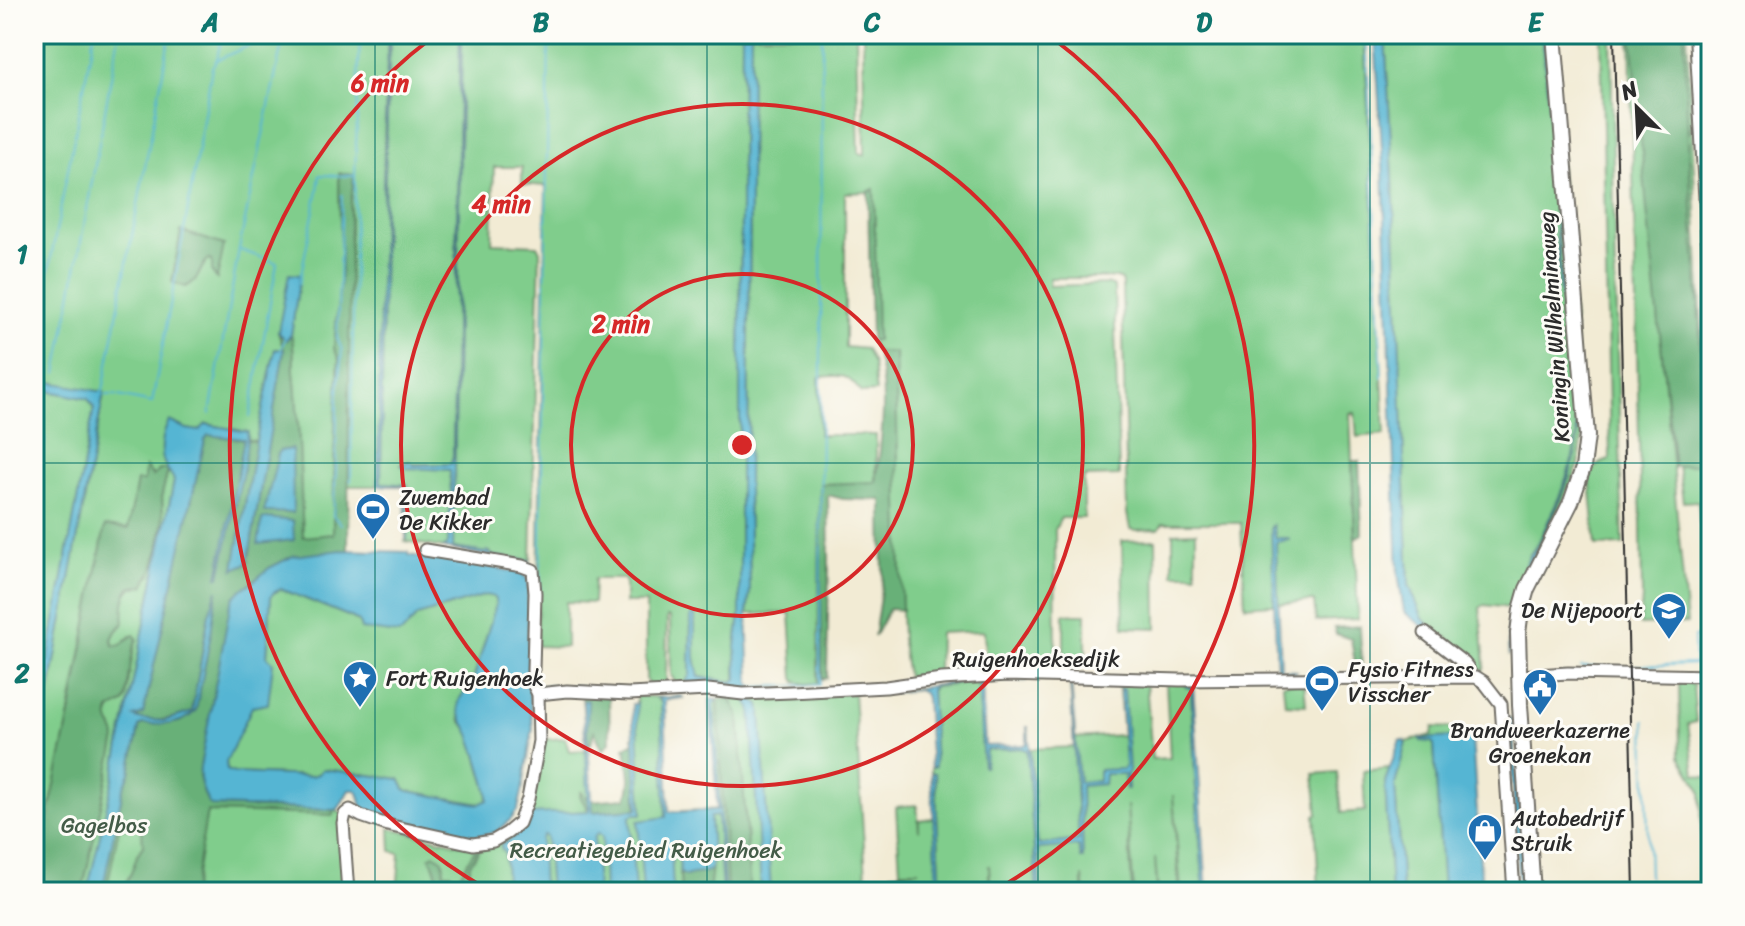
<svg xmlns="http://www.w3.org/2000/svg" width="1745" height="926" font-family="Sriracha,sans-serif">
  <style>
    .green { fill: #80cd8c; stroke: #567c5c; stroke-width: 2; fill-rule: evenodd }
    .forest { fill: #68b078; stroke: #4a6e52; stroke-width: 2; fill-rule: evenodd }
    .water { fill: #55b5d3; stroke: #40707f; stroke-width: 2; fill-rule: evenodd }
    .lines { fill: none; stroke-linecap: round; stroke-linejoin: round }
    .stream { stroke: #55b5d3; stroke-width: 2 }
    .minor-casing { stroke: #716e66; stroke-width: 15 }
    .major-casing { stroke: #716e66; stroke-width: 18 }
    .highway-casing { stroke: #716e66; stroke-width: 20 }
    .minor { stroke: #fff; stroke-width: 11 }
    .major { stroke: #fff; stroke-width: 14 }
    .highway { stroke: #fff; stroke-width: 16 }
    .rail { stroke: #2b2b2b; stroke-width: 2 }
    .grid { fill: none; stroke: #0f766e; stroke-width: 2; stroke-opacity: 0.55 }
    .ring { fill: none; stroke: #d62828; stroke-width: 4 }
    .labels { text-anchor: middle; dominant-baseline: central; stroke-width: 6; stroke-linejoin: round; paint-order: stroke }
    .street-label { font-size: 22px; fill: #2b2b2b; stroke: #fdfcf7 }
    .poi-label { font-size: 22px; fill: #2b2b2b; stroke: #fdfcf7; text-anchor: start }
    .park-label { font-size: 22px; fill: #445c48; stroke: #fdfcf7 }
    .centre { fill: #d62828; stroke: #fdfcf7; stroke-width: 4 }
    .ring-label { font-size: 24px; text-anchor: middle; font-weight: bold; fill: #d62828; stroke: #fdfcf7; stroke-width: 6; stroke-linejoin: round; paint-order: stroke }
    .neatline { fill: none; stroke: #0f766e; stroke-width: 3 }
    .grid-label { font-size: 26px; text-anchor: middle; font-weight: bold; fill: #0f766e }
  </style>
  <rect width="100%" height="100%" fill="#fdfcf7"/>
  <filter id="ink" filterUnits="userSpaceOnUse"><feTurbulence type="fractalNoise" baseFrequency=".0125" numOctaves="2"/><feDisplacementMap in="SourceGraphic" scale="16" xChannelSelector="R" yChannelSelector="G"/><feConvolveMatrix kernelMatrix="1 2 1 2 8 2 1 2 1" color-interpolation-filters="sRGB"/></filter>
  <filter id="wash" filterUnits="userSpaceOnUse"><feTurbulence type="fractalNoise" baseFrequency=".006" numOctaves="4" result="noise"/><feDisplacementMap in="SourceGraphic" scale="32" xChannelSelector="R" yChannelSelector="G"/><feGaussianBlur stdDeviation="1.8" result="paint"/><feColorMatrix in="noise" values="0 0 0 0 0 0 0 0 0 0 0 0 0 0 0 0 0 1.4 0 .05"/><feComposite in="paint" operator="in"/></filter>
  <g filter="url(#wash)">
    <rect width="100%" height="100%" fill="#f2ebd4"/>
    <g class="green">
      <path d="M34 34H388L384 143 378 486H348L350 211 354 175 339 174 341 268 334 348 339 358 335 425 333 534 303 538C300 482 300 427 294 371 293 359 295 345 291 335L300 275 278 332 284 350 275 349 256 441 248 440V432L207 424 199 431 187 429 164 462 167 469 158 471 154 476 146 468 144 481 137 482 128 530 105 527 63 749 113 728 108 722V718L131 662 137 638 131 636C125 640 121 647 113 645L112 639 116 631 123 625C122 613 122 596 132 588H138L153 569 163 524 162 494 168 471 173 475 174 481 117 760 315 810H335L342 814 343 892H34V743L40 744 104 393 34 379ZM181 232 224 245 213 267 212 261 209 259 206 261 195 281 185 287 172 282Z"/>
      <path d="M390 34H460L453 456 451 464H411L405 468 450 469 451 493 448 545 443 548 405 541 407 538 408 485 381 483 384 203Z"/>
      <path d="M462 34H742L740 378V615L736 647V681H727L699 677 695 658V616L691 615 690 675 685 686 676 689V684L671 675 670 617H667L666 681 664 684 651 686 646 681V603H625V579H594L593 603 566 602V647L537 646 546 186 522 184V167H494L492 243 537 245 540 251 531 559 528 560 493 556 490 552 486 553 453 548Z"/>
      <path d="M751 34H856L859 153 865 155 863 34H1364L1385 434 1357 437 1355 413H1350L1358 619 1316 621 1314 601 1245 606 1241 523H1163L1159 529 1135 530 1130 529 1127 513 1122 284 1121 280 1117 278H1050L1049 286 1107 284 1114 287 1119 476 1084 477V518H1061L1055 529 1056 665 986 668 984 631 939 633 938 672 907 677 902 642 895 353 876 352 871 340H876L874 189 868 192 845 193V347L866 349 873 364 876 392 861 393C848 373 841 375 819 377V435H876V483L820 485 818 683 807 684 796 682 794 678 790 613 747 614 750 590 748 487Z"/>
      <path d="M1385 34H1542L1548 99 1560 293 1568 371 1575 403 1577 437 1573 458 1562 491 1539 542 1529 556 1510 608 1484 605 1480 608 1485 666 1483 671 1478 669 1479 664 1445 636 1441 639 1433 634 1434 630 1423 619 1409 585 1393 178Z"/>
      <path d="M1545 34H1549L1583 431 1579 464 1557 519 1513 609C1536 541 1586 479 1577 405 1576 395 1576 384 1571 375L1561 287Z"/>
      <path d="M1601 34H1611L1615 282 1623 545 1596 546 1590 479C1593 467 1599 463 1610 460Z"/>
      <path d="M1630 34H1632L1633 42 1687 623 1640 625 1642 597 1641 525Z"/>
      <path d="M1684 34H1687L1701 313 1711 439V548L1709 523H1700L1698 501 1683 502 1678 466 1702 464 1708 465 1688 141Z"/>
      <path d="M34 388 88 399 94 408 34 736Z"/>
      <path d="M1196 532V574H1173V533Z"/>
      <path d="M1156 540 1157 628 1124 627 1122 541Z"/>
      <path d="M281 589 353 618 361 625 402 633 417 616 486 595 494 597 496 604 473 681 469 690 463 694 460 719 471 734 488 793 487 801 480 804 409 791 405 789 400 779 324 769 318 774 312 776 234 773 227 770 226 762 252 706 267 656 271 596 273 593Z"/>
      <rect x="1064" y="614" width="22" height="51"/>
      <path d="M1679 680 1693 685 1696 722 1688 724 1695 774 1711 778V892H1703L1701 791 1680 756Z"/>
      <path d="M1118 681H1146L1152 759 1170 758 1166 682H1190L1186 687H1191L1195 775 1204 892H1181L1173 795 1179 892H1158L1155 858 1157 892H1134L1127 805 1132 892H1085L1083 876V892H1039L1036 848 1074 842 1037 844 1030 749 1074 747 1079 841 1082 842 1075 738 1123 735Z"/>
      <path d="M1304 681 1306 705 1285 704 1283 684Z"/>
      <path d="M979 682 983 765H985V750L1020 748 1027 750 1037 892H991L989 865V892H941L935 774 931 773V767L935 766 931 691 935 687Z"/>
      <path d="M854 693 866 877 891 875V873L919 870H900L896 807 917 805 919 831V820L934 818 938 892H454L456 890 468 891 470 864 479 851H474L464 871 457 878 450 873H444L443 860 435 855 430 858C440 877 438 878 425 892H409L398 881 400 853 391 851 390 828 460 844 515 831 530 814 541 740 565 738 569 751 587 750 590 801 587 808 637 809 636 696 660 697 658 700 661 701 666 812 720 809 714 704 716 700Z"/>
      <path d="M1433 727 1452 728 1453 733 1471 732 1472 736 1424 740 1432 742 1434 744 1443 892H1402L1395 785 1406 742 1432 735Z"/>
      <path d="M1390 768 1385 782 1391 892H1319L1315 815 1318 814 1314 774 1337 772 1341 813 1365 811 1363 771Z"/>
    </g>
    <g class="forest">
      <path d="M1632 34H1684L1688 141 1708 466 1702 464 1674 467 1647 210Z"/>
      <path d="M339 173 354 175 350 211 348 551 293 556 269 568 254 581 199 776 204 794 213 806 333 810V815L207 812 193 892H121C123 885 128 880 131 873 136 863 135 855 143 846L142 831 135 827 119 828 106 892H102L123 789 130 773 139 727 142 724 182 721 196 710 217 591 209 614 192 712C173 718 152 726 134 716L143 714 205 440 208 435 256 441 234 568 248 563 284 350 278 332 286 340 291 335C295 346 293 360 294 372 300 427 300 482 303 537L333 534 335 425 339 359 334 348 341 268ZM291 449 292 513 280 512 275 469 279 451Z"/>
      <path d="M874 189 877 340H871L868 192Z"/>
      <path d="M181 231 224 245 217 279 212 272V261L209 259C197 268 203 279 185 287L172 282Z"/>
      <path d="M876 352H895L902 610 889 609 874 637 883 576 882 500 843 499 828 495 829 559 827 678 822 679 820 484 876 482C881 444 889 389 876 352Z"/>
      <path d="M1352 461H1359L1362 534 1355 538Z"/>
      <path d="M145 467 153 476 160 470 167 469 168 471 162 494 163 524 157 555 153 569 144 586C140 587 134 586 130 588 123 593 123 616 124 623L116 631 112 639 113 645C123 648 125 638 134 635L137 638 133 650 126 699 124 703 110 710C105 726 116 726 116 739L82 892H34V882L72 705 105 526 128 529 137 481H144Z"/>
      <path d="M1360 626 1362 670 1356 667 1355 663 1351 639 1336 634 1334 628Z"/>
      <path d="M582 696H609L610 742 603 750 594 731 591 744 586 743Z"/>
      <path d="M730 698 739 715 740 731 750 892H727L718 699Z"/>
      <path d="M636 734 637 809 593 812 587 808 580 796 581 792 590 801 626 798C634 782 628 764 625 747L634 742 633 736Z"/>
      <path d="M476 850H479L470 864 468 892 454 888 451 892H425C428 889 432 887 434 884 440 877 434 865 430 857L434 854 443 860 444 873H450L457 878C466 870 467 857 476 850Z"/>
      <path d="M712 866 709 892H681L680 873 711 869Z"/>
    </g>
    <g class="water">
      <path d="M388 34H390L384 203 381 483 408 485 407 539H406L405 486H378L380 287Z"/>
      <path d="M460 34H462L453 548 486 553 487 551 493 556 530 561V564L443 548 448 544 451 493 450 470 405 468 401 465 409 461 414 465 451 464 453 456Z"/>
      <path d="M742 34H751L748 487 750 590 747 614 750 683 751 686 748 697 760 705 761 711 771 892H761L751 707 745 699 685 686V683L690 675 691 615H695V658L699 677 733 682 737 679 736 647 740 615V378Z"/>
      <path d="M1375 34H1385L1393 178 1409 585 1423 619 1434 630 1433 634 1404 612 1398 573 1383 168Z"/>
      <path d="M1542 34H1545C1554 148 1557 262 1571 375 1576 383 1576 394 1577 404 1586 484 1533 536 1513 607 1509 624 1511 640 1509 656L1507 625 1515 593 1529 556 1539 542 1562 491 1573 458 1577 437 1575 403 1568 371 1560 293 1548 99Z"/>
      <path d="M289 274 300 275 291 335 286 340 278 332Z"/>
      <path d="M275 349 284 350 248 563 234 569 256 441Z"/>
      <path d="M34 379 104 392 34 777V736L94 408 88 399 34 388Z"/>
      <path d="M169 421 187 429 199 431 206 424 248 432 244 466 220 576 218 577 244 439 208 435 205 440 143 714 134 717 138 719 164 721 192 712 209 614 217 590 210 639 196 710C183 726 162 725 142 724L139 727 130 773 123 789 102 892H87L115 770 174 481C173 476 170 473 167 469 158 455 162 434 169 421Z"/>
      <path d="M292 449 293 513 264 512 279 451Z"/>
      <path d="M266 518 293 521 294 540 258 544 262 519Z"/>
      <path d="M1273 525 1276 538H1288L1289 540 1276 542 1281 670 1297 671 1296 673H1277L1271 527Z"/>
      <path d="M341 550 409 552V555L420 557 421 554 522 573 528 580V681L533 728 522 792 518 809 511 819 496 832 477 836 446 832 370 814C356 807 364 800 356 790H349L339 808 335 810 213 806 208 803C203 791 198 780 200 767L230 606 234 597 242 589 254 581 269 568 293 556ZM281 589 353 618 359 622 361 629 398 634 402 633 417 616 486 595 494 597 496 604 473 681C470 688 460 695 459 701 456 716 467 725 471 737 478 755 483 774 488 793V800L479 804 409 791 405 789 400 779 323 769 318 774 312 776 234 773 227 770 226 762 252 707 268 704 273 663 267 656 271 597 273 593Z"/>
      <path d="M983 680 1028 681 986 682 982 684 985 746 1025 745 1027 742V727H1028L1038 845 1079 840 1070 680 1071 683 1079 782 1099 781V770L1123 769 1125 766 1120 688 1124 689 1129 771 1127 775 1128 789H1126L1124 774H1105L1104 784 1081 786 1083 859H1081L1079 846 1038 849 1040 892H1037L1027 750 1020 748 986 750 985 766H983L978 684Z"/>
      <path d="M953 682H970L934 686 931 689 935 767H931L926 698 924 693 919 690 890 693Z"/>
      <path d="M1185 684 1193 685 1207 892H1204L1195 775 1191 688 1186 687Z"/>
      <path d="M682 696 683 698H682L666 700 665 702 669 812 717 810 710 699H718L714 704 724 892H722L717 816 710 817 712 857 711 869C703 875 695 872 686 876L680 873 678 842 671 843 673 892H643L638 821 666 817 661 701 657 698Z"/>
      <path d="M588 700 587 731 593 812 637 809 638 808 632 704H637L642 811V814H634L630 817 635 892H604L602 836 598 833 594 838 597 892H550L546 836 543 835 541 839 543 892H506L505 854 501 848V844C515 839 524 828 530 814L589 811 583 701Z"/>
      <path d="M1509 718H1511L1512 720 1526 892H1519Z"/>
      <path d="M1472 736 1482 892H1443L1434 745 1432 742 1421 741 1420 739Z"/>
      <path d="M1400 740H1404L1406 742 1395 785 1402 892H1391L1385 782Z"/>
      <path d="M931 773H935L941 892H938Z"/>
    </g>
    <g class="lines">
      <g class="stream">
        <path d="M1366 34 1382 377"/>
        <path d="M219 59 275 34"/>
        <path d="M34 78 43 34"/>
        <path d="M240 250 277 263 250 416"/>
        <path d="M299 284 318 190 320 175 354 176"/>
        <path d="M34 347 94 34"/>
        <path d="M281 350 285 337"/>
        <path d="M57 373 119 34"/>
        <path d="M100 393 103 390 170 34"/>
        <path d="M103 395H114L152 403 186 220 212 67 217 59 222 34"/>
        <path d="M210 414 239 249 284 34"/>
        <path d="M351 481 355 176 360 34"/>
        <path d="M34 504 45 438"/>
        <path d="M341 524 333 516 336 470 337 401 342 350 337 338 342 195"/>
        <path d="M540 589 549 34"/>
        <path d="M1636 666 1695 664 1694 637 1703 635"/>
        <path d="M1581 667H1624"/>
        <path d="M982 671 986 670"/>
        <path d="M540 686H562"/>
        <path d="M568 686H582"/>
        <path d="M672 686 685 685"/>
        <path d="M751 687 820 685 822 34"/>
        <path d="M1645 721 1649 877"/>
      </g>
    </g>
  </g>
  <g filter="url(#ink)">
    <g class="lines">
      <defs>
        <g id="minor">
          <path d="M1425 633 1464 663 1468 668 1470 676"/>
          <path d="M1520 676 1568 673 1711 676"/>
          <path d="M538 694 567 691 629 694 708 690 743 694 791 692 886 687 942 679 1008 675 1180 680 1476 677 1484 682 1501 704 1514 892"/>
          <path d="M348 892 343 823 345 814 350 810 361 816 387 825 473 844 493 841 507 833 519 823 528 799 539 741 538 694 534 686 533 670 535 593 533 570 522 566 425 550"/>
        </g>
        <path id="major" d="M1533 892 1520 705 1518 633 1521 610 1527 589 1571 502 1583 468 1587 436 1554 34"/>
        <path id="highway" d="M1698 34 1711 260"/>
      </defs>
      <use href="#minor" class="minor-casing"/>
      <use href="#major" class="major-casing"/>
      <use href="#highway" class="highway-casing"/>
      <use href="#minor" class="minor"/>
      <use href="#major" class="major"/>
      <use href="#highway" class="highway"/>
      <path class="rail" d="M1614 34 1634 892"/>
    </g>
  </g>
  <path class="grid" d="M375 34V892M707 34V892M1038 34V892M1370 34V892M34 463H1711"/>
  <g class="ring">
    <circle cx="742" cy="445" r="171"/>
    <circle cx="742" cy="445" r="341"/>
    <path d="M490 891A512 512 0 0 1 434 36M1050 36A512 512 0 0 1 994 891"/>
  </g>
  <defs>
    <symbol id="stadium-pin" viewBox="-11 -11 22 30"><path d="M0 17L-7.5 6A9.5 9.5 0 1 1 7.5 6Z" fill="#1f6fb2" stroke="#fdfcf7"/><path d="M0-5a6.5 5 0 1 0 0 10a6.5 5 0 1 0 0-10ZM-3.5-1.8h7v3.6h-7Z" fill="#fff"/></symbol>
    <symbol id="school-pin" viewBox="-11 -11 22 30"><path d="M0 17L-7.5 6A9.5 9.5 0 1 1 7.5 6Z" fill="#1f6fb2" stroke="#fdfcf7"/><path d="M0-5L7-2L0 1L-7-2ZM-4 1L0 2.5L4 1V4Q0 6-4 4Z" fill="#fff"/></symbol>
    <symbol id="sight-pin" viewBox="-11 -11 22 30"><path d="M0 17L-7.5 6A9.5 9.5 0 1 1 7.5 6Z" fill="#1f6fb2" stroke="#fdfcf7"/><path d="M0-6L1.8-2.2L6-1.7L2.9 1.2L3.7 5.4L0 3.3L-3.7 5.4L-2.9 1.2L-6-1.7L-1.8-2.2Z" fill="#fff"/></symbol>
    <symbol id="civic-pin" viewBox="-11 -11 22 30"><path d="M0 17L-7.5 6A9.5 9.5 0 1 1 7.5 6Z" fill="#1f6fb2" stroke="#fdfcf7"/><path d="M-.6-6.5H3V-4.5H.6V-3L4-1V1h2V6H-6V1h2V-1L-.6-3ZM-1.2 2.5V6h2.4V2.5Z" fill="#fff"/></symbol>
    <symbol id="shop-pin" viewBox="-11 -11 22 30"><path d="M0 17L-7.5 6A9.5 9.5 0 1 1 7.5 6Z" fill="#1f6fb2" stroke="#fdfcf7"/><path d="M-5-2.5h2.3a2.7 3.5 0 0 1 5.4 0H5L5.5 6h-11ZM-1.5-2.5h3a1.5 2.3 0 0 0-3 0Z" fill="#fff"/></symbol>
  </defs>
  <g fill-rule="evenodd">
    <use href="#stadium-pin" x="353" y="490" width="40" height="54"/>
    <use href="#school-pin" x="1649" y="590" width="40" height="54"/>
    <use href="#sight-pin" x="340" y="658" width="40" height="54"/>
    <use href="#stadium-pin" x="1302" y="662" width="40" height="54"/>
    <use href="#civic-pin" x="1520" y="666" width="40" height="54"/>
    <use href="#shop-pin" x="1465" y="811" width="40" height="54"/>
  </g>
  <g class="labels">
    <g class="street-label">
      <text transform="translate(1554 327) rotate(-94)">Koningin Wilhelminaweg</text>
      <text x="1036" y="659">Ruigenhoeksedijk</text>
    </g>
    <g class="poi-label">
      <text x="399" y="497">Zwembad<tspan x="399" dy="25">De Kikker</tspan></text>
      <text x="1643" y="610" text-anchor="end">De Nijepoort</text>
      <text x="1348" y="669">Fysio Fitness<tspan x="1348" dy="25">Visscher</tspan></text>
      <text x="386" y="678">Fort Ruigenhoek</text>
      <text x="1540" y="730" text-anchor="middle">Brandweerkazerne<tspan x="1540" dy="25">Groenekan</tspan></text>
      <text x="1511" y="818">Autobedrijf<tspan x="1511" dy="25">Struik</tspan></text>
    </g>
    <g class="park-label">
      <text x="104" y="825">Gagelbos</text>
      <text x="646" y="850">Recreatiegebied Ruigenhoek</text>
    </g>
  </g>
  <circle cx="742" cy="445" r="12" class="centre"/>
  <g class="ring-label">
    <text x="380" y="91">6 min</text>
    <text x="501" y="212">4 min</text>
    <text x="621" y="332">2 min</text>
  </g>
  <rect width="1745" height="926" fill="none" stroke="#fdfcf7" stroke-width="88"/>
  <g transform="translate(1637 108) rotate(336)" stroke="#fdfcf7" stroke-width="6" paint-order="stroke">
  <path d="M0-6L14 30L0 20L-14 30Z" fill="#2b2b2b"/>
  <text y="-12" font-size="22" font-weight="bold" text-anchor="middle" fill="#2b2b2b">N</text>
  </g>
  <rect x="44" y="44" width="1657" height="838" class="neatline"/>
  <g class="grid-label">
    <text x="210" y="31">A</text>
    <text x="541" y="31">B</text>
    <text x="872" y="31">C</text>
    <text x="1204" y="31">D</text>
    <text x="1535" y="31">E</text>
    <text x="22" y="263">1</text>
    <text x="22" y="682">2</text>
  </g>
</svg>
